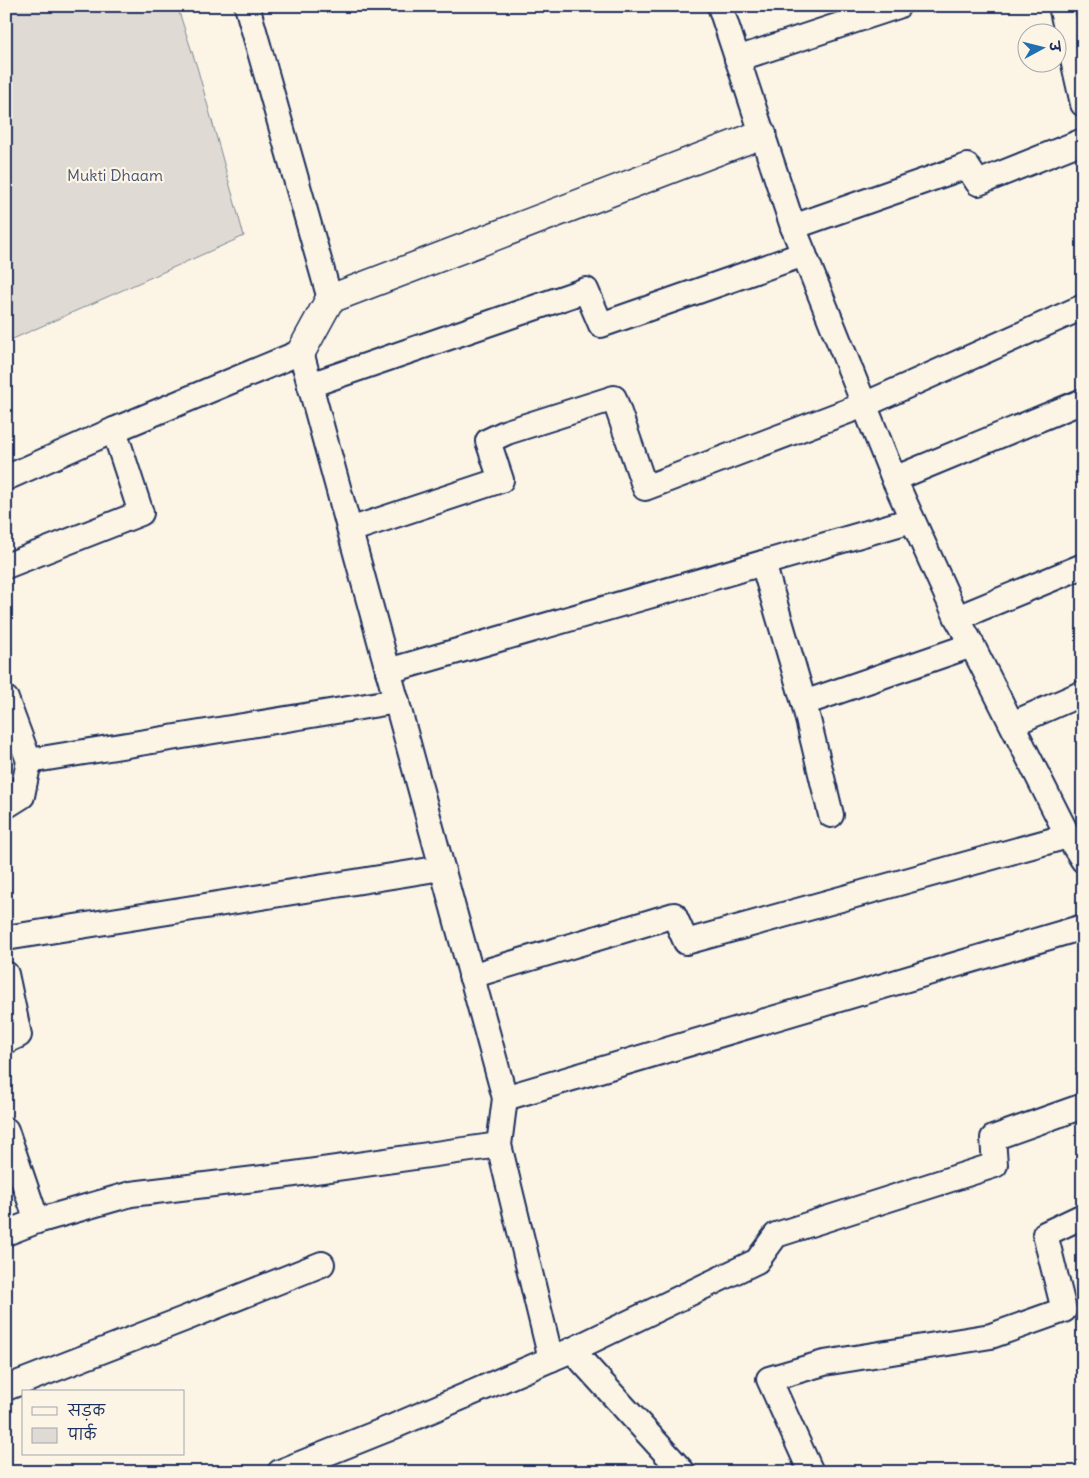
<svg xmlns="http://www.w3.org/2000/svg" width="1089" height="1478" font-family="Delius,'Playpen Sans Deva',sans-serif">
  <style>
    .green { fill: #dfdbd4; stroke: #7d8599 }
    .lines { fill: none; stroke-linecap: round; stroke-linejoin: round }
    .street-casing { stroke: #1b2f5e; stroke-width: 28 }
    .secondary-casing { stroke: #1b2f5e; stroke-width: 31 }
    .street { stroke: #fcf5e5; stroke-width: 24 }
    .secondary { stroke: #fcf5e5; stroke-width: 28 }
    .labels { text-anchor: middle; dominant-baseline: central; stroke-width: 4.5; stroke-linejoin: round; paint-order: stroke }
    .park-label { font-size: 16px; fill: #425176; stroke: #fcf5e5 }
  </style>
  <rect width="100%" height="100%" fill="#fcf5e5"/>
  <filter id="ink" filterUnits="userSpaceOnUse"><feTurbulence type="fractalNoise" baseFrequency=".02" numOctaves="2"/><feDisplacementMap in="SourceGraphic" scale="10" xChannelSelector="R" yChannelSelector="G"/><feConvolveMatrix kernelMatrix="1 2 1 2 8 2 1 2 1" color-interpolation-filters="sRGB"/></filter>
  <g filter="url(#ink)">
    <path class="green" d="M6 6H177L197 67 244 236 6 342Z"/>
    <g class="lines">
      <defs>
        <g id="street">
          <path d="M247 6 330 299"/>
          <path d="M720 6 793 227 804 254 894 479 957 618 972 645 1068 836 1083 860"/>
          <path d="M1061 6 1083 104"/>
          <path d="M737 59 898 6"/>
          <path d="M793 227 967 166 978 183 1083 141"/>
          <path d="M310 385 586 290 601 325 804 254"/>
          <path d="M6 478 114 430 301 352 505 1098 499 1145 551 1359"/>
          <path d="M894 479 1083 401"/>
          <path d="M350 530 501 480 488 441 507 432 614 398 645 488 864 405 1083 307"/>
          <path d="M763 563 804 703"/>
          <path d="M6 566 141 513 114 430"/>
          <path d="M957 618 1083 566"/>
          <path d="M388 671 912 520"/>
          <path d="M6 699 29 761 22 796 6 806"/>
          <path d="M1012 724 1083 693"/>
          <path d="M29 761 397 701"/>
          <path d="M831 815 804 703 972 645"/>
          <path d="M6 938 442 868"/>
          <path d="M6 974 19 1035 6 1041"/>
          <path d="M471 976 674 915 686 942 1068 836"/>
          <path d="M505 1098 1083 927"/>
          <path d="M6 1130 37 1221 6 1233"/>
          <path d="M37 1221 131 1194 280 1176 499 1145"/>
          <path d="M572 1350 757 1261 776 1235 995 1165 993 1138 1083 1106"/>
          <path d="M6 1388 184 1319 322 1264"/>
          <path d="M280 1472 390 1428 572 1350 683 1472"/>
          <path d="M811 1472 769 1379 824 1363 991 1336 1064 1310 1045 1234 1083 1216"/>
        </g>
        <path id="secondary" d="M301 352 330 299 762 134"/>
      </defs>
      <use href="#street" class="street-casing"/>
      <use href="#secondary" class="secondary-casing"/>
      <use href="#street" class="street"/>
      <use href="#secondary" class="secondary"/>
    </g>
  </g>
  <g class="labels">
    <g class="park-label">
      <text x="115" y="175">Mukti Dhaam</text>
    </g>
  </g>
  <rect width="1089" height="1478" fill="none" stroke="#fcf5e5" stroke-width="25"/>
  <rect x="12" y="12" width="1064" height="1453" fill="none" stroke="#1b2f5e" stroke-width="2" filter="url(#ink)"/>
  <rect x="22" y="1390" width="162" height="65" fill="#fcf5e5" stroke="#a2a6af"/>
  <rect x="32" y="1407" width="25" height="8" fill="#fcf5e5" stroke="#a2a6af"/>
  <text x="68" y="1416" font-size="15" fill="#1b2f5e">सड़क</text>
  <rect x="32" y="1428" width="25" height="15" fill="#dfdbd4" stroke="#a2a6af"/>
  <text x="68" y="1440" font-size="15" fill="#1b2f5e">पार्क</text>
  <g transform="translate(1042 48) rotate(83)"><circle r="24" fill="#fcf5e5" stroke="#a2a6af"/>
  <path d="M0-4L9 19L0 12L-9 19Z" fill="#1f6fb2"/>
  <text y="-8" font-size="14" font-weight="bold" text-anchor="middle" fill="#1b2f5e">उ</text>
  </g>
</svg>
